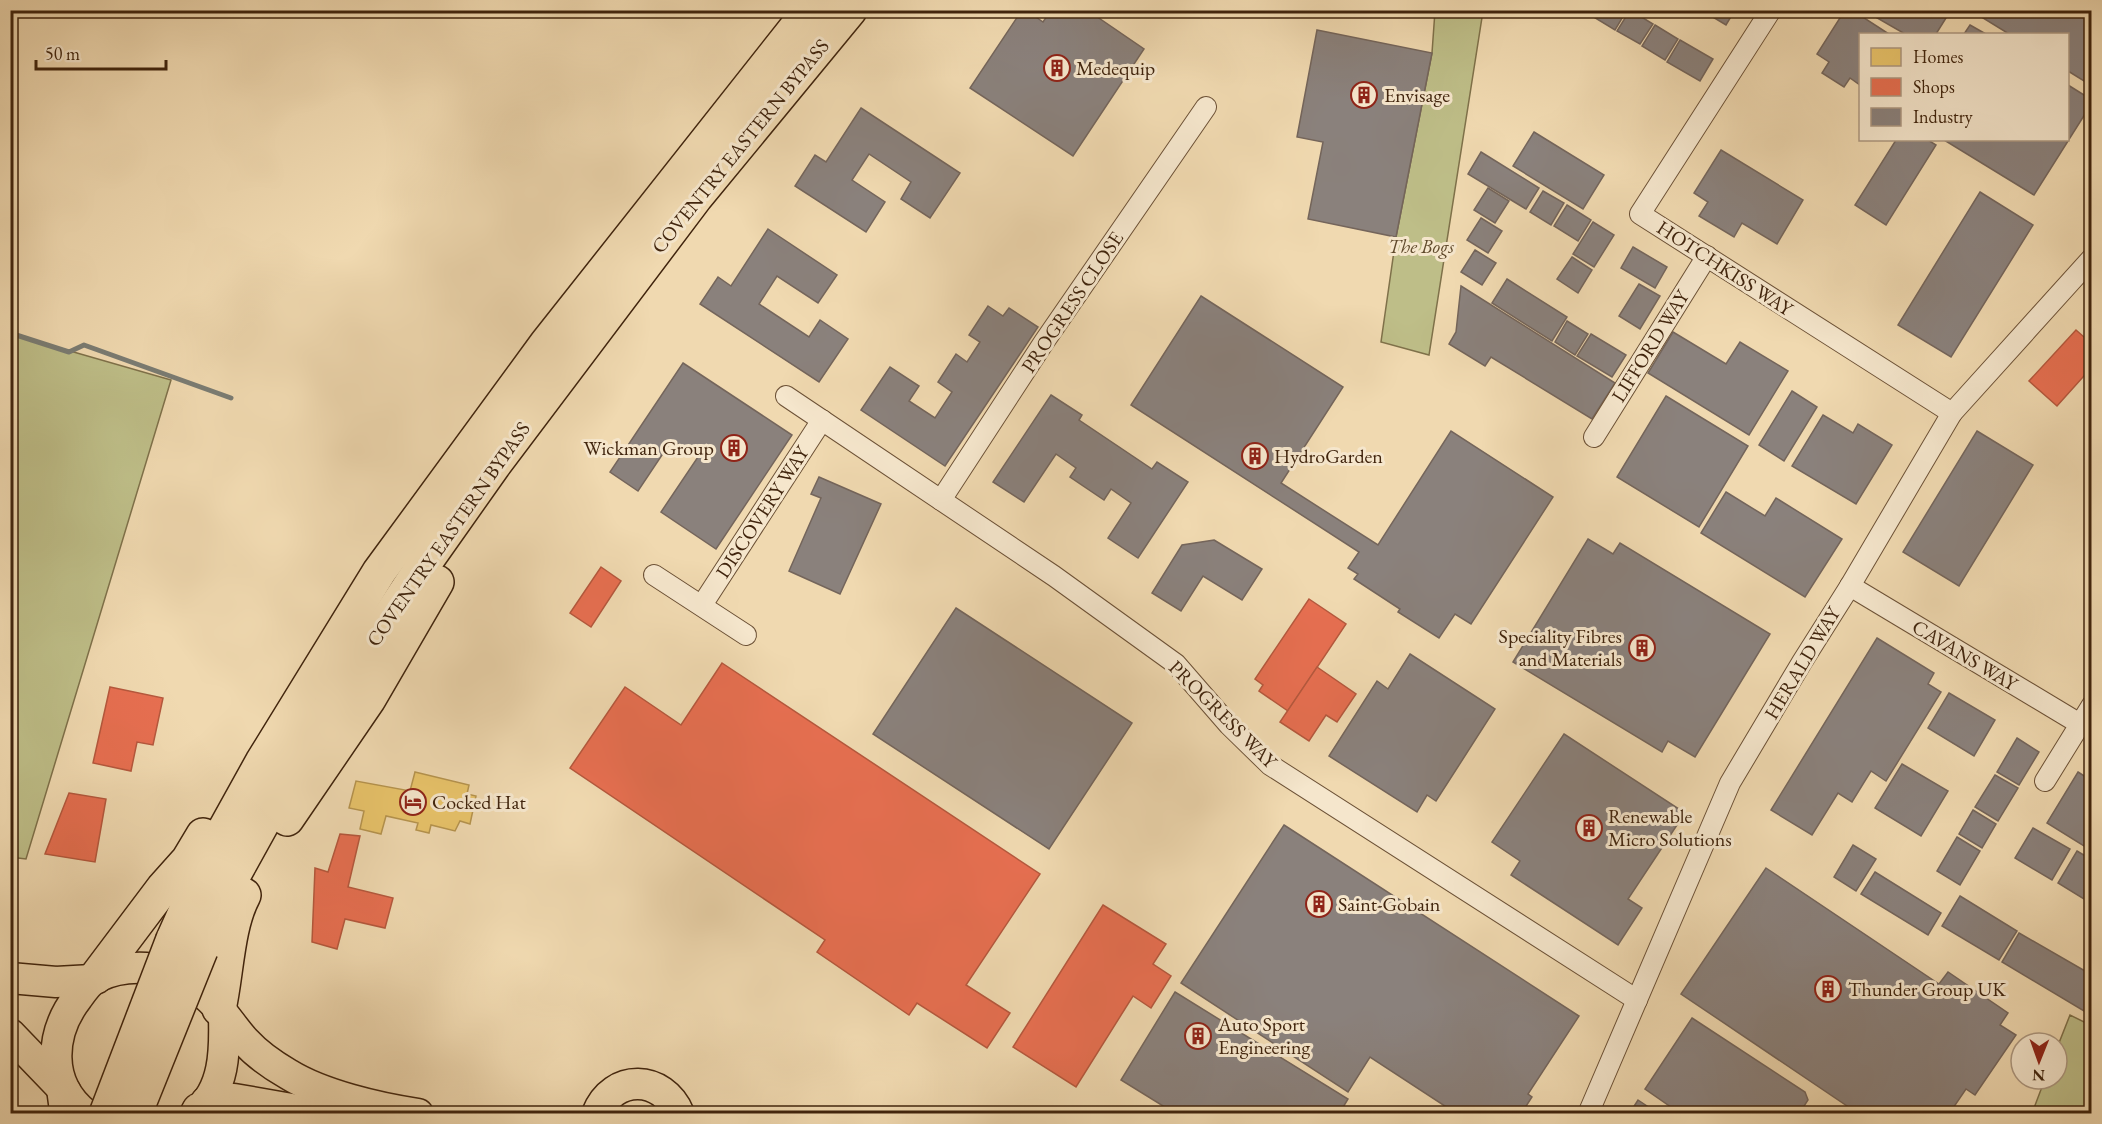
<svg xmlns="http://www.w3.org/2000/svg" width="2102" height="1124" font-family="'EB Garamond',serif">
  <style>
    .green { fill: #bebe88; stroke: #7f714a; stroke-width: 1.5 }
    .homes { fill: #e9c46a; stroke: #b6944e; stroke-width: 1.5 }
    .shops { fill: #e76f51; stroke: #b5583d; stroke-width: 1.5 }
    .industry { fill: #8a817c; stroke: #74655b; stroke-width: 1.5 }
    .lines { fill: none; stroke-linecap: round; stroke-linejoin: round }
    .stream { stroke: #7a7c73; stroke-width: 5 }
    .minor-casing { stroke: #6c5136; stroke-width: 22 }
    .primary-casing { stroke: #40240d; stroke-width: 33 }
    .trunk-casing { stroke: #40240d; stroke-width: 36 }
    .minor { stroke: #f5e6cc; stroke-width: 20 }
    .primary { stroke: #f0d9b0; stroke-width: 30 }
    .trunk { stroke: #f0d9b0; stroke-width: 33 }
    .trunk-bridge-casing { stroke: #40240d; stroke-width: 36; stroke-linecap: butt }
    .trunk-bridge { stroke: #f0d9b0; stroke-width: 33 }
    .labels { text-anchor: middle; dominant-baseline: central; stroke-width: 6; stroke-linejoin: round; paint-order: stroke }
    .poi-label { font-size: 20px; fill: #40240d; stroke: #f5e6cc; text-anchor: start }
    .street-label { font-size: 20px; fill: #40240d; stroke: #f5e6cc }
    .park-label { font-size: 20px; font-style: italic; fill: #604a2c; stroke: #f5e6cc }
  </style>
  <rect width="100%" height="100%" fill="#f0d9b0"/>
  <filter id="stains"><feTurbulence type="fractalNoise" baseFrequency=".00333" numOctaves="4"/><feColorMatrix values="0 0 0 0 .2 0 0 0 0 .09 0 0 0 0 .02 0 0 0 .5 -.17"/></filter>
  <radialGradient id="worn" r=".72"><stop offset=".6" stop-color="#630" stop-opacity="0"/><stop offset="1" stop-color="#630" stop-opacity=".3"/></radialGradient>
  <g class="green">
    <path d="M1435 11H1483L1429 355 1381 342 1396 237 1432 53Z"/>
    <path d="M11 334 171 380 26 859 10 857Z"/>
    <path d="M2091 1011V1113H2048L2034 1108 2045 1079H2057V1048L2070 1015 2086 1023Z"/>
  </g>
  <path class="homes" d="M415 772 469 785 467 794 476 796 470 824 460 821 455 831 431 825 429 833 416 830 418 823 386 816 381 834 360 829 364 811 349 808 356 781 410 791Z"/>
  <g class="shops">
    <path d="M2076 330 2092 344V367L2057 406 2029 381Z"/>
    <path d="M601 567 621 581 591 627 570 613Z"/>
    <path d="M1309 599 1346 624 1288 711 1259 691 1263 685 1255 679Z"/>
    <path d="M722 663 1040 874 966 985 1010 1013 987 1048 917 1003 909 1015 817 952 825 940 570 768 625 687 681 725Z"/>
    <path d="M1317 667 1356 694 1337 722 1326 715 1309 741 1280 722Z"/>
    <path d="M110 687 163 698 153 745 137 742 131 771 93 763Z"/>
    <path d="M69 793 106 799 95 862 45 854Z"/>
    <path d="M340 834 360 836 348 887 393 898 385 928 345 919 337 949 312 942 315 868 328 872Z"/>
    <path d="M1103 905 1166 944 1153 964 1171 976 1151 1008 1133 996 1076 1087 1013 1047Z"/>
  </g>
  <g class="industry">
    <path d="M1022 10H1026L1043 22 1051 10H1087L1144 49 1073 156 970 88Z"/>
    <path d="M1596 10H1627L1615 30 1592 16Z"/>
    <path d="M1630 10 1653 24 1640 44 1617 31Z"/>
    <path d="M1701 10H1735L1726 25Z"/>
    <path d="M1845 10H1852L1889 34H1860V85L1850 78 1844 87 1822 73 1829 62 1817 54Z"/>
    <path d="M1951 10 1936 34H1905L1865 11Z"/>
    <path d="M1970 10H2092V86L2068 71V34H2009Z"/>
    <path d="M1655 25 1678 39 1665 60 1642 46Z"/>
    <path d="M1970 25 1986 34H1964Z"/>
    <path d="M1317 30 1432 53 1396 237 1308 219 1323 142 1297 137Z"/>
    <path d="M1680 40 1713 59 1700 81 1667 62Z"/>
    <path d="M2068 85 2092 100V103L2034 195 1944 140H2068Z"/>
    <path d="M861 108 960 173 930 218 901 199 911 182 869 154 852 180 885 202 866 232 795 186 815 155 826 162Z"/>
    <path d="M1534 132 1604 175 1583 209 1513 166Z"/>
    <path d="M1896 140H1928L1936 145 1886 225 1855 205Z"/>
    <path d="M1721 150 1803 200 1777 244 1742 223 1734 237 1699 216 1708 202 1694 193Z"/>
    <path d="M1481 152 1539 188 1526 209 1468 174Z"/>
    <path d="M1488 188 1509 201 1495 223 1474 210Z"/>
    <path d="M1543 191 1564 203 1551 225 1530 212Z"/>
    <path d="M1980 192 2033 225 1951 357 1898 325Z"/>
    <path d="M1567 205 1591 220 1578 241 1554 226Z"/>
    <path d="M1481 218 1502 231 1488 253 1467 240Z"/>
    <path d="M1593 222 1614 235 1594 267 1573 254Z"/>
    <path d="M768 229 837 275 818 303 777 276 759 304 809 337 820 320 848 339 819 382 700 304 718 277 731 286Z"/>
    <path d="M1633 247 1667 267 1655 288 1621 268Z"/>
    <path d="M1475 250 1496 263 1482 285 1461 272Z"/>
    <path d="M1572 257 1592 270 1578 293 1557 279Z"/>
    <path d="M1507 279 1567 317 1552 341 1492 303Z"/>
    <path d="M1639 284 1660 296 1640 329 1619 316Z"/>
    <path d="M1461 286 1615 383 1592 419 1491 357 1485 366 1449 344 1456 332Z"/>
    <path d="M1201 296 1343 387 1281 483 1378 545 1451 431 1553 497 1471 624 1455 614 1439 638 1398 612 1400 609 1354 579 1358 574 1348 568 1359 552 1131 405Z"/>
    <path d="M988 306 1003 316 1009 308 1038 327 945 466 861 410 890 367 919 386 909 401 935 418 952 392 938 382 956 354 967 362 980 342 969 335Z"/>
    <path d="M1567 321 1588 334 1575 355 1555 342Z"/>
    <path d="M1673 332 1726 364 1740 342 1788 371 1749 435 1648 373Z"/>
    <path d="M1591 334 1626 355 1612 377 1577 356Z"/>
    <path d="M683 363 792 435 716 549 661 512 698 457 672 440 638 491 610 472Z"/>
    <path d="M1792 391 1817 407 1784 461 1759 445Z"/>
    <path d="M1051 395 1082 415 1079 420 1152 469 1157 462 1188 482 1138 558 1108 538 1131 503 1111 489 1104 500 1070 477 1076 468 1056 454 1024 502 993 482Z"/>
    <path d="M1666 396 1748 446 1699 527 1617 477Z"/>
    <path d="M1823 415 1853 433 1858 424 1892 445 1856 504 1792 466Z"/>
    <path d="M1977 431 2033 465 1959 586 1903 552Z"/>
    <path d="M819 477 881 504 840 594 789 571 821 498 811 494Z"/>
    <path d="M1726 492 1765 516 1776 498 1842 539 1805 597 1701 533Z"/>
    <path d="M1588 539 1613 554 1620 543 1770 634 1695 757 1668 741 1662 752 1513 662Z"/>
    <path d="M1214 540 1262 569 1242 600 1203 576 1181 611 1152 593 1182 545Z"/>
    <path d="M956 608 1132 723 1049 849 873 734Z"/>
    <path d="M1877 638 1934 673 1928 684 1941 692 1886 781 1871 771 1852 802 1838 793 1812 835 1771 810Z"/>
    <path d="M1410 654 1495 709 1436 801 1427 795 1417 812 1329 756 1377 681 1388 689Z"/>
    <path d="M1949 693 1995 720 1974 756 1928 728Z"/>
    <path d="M1564 734 1685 813 1628 899 1642 908 1618 945 1511 875 1520 861 1492 842Z"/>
    <path d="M2017 738 2039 752 2019 785 1997 772Z"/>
    <path d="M1902 764 1948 791 1921 836 1875 808Z"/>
    <path d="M2078 772 2092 781V851L2047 823Z"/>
    <path d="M1995 775 2018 788 1998 821 1975 807Z"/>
    <path d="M1973 810 1996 824 1982 848 1959 834Z"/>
    <path d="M1284 825 1579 1016 1528 1094 1532 1097 1521 1114H1457L1370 1057 1348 1092 1181 983Z"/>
    <path d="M2033 828 2070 849 2052 880 2015 858Z"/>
    <path d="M1957 837 1980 851 1960 885 1937 871Z"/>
    <path d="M1853 845 1876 859 1856 891 1834 877Z"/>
    <path d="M2077 851 2092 860V904L2058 883Z"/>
    <path d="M1766 868 1939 984 1948 972 2008 1013 2000 1025 2016 1035 1975 1095 1966 1089 1949 1114H1859L1681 994Z"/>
    <path d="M1875 872 1941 913 1928 935 1861 894Z"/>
    <path d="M1960 896 2017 931 1999 960 1942 926Z"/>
    <path d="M2019 933 2092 975V998L2084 1011 2002 962Z"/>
    <path d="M1175 992 1348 1099 1339 1114H1274L1270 1111 1268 1114H1176L1121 1080Z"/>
    <path d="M1692 1018 1805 1092 1808 1100 1799 1114H1681L1645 1089Z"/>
    <path d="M1638 1100 1659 1114H1629Z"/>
  </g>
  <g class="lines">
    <path class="stream" d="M10 333 69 352 84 345 231 398"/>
    <defs>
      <g id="minor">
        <path d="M1771 10 1640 214 1952 413"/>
        <path d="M786 396 1054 576 1176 664 1229 725 1270 765 1637 1000"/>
        <path d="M1594 437 1707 256"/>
        <path d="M941 500 1044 342 1206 107"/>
        <path d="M654 575 746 635"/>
        <path d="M1850 586 2080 724"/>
        <path d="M702 605 822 420"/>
        <path d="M2045 781 2092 705"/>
        <path d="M1588 1114 1730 783 1802 662 1850 586 1952 413 2092 258"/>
      </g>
      <g id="primary">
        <path d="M10 978 56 982 92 980"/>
        <path d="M10 1034 61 1087"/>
        <path d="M206 1102 234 1099 320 1114"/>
        <path d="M196 1113C225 1090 225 1050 224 1016"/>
        <path d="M85 1114C46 1083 50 1033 78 997 83 990 89 981 97 977 111 970 130 967 146 968 169 969 194 984 210 999 223 1011 233 1028 245 1041 256 1053 274 1066 288 1074 322 1095 378 1108 418 1114"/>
        <path d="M597 1114C613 1073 663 1075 679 1114"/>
      </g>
      <g id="trunk">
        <path d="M287 819 369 699 437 582"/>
        <path d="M173 939 211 854 262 762 379 572 546 344 810 10"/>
        <path d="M201 950 235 873 287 779 327 711 422 567 494 465 696 197 850 10"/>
        <path d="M96 977 163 888 188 860 203 835"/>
        <path d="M219 1009C227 974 227 927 244 895"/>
        <path d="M64 1092 67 1114"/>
        <path d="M197 1114 199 1110"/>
      </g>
    </defs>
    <use href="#minor" class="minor-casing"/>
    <use href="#primary" class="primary-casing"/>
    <use href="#trunk" class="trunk-casing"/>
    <use href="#minor" class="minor"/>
    <use href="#primary" class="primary"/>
    <use href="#trunk" class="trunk"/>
    <defs>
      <g id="trunk-bridge">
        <path d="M106 1114 173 939"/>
        <path d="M135 1114 201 950"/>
      </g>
    </defs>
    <use href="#trunk-bridge" class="trunk-bridge-casing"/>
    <use href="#trunk-bridge" class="trunk-bridge"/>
  </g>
  <defs>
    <symbol id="building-ring" viewBox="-11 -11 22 22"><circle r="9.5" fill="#f5e6cc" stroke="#8f2418" stroke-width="1.5"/><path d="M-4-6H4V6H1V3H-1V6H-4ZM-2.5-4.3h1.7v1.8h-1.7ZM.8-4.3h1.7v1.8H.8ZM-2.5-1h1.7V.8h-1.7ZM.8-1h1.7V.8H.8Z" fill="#8f2418"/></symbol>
    <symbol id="hotel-ring" viewBox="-11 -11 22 22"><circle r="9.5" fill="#f5e6cc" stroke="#8f2418" stroke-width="1.5"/><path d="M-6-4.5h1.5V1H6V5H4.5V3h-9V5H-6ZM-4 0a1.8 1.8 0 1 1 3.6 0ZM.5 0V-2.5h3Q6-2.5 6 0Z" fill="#8f2418"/></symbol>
  </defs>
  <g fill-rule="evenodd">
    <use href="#building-ring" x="1042" y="53" width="30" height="30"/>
    <use href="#building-ring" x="1349" y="80" width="30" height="30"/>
    <use href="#building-ring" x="719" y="433" width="30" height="30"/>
    <use href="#building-ring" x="1240" y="441" width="30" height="30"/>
    <use href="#building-ring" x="1627" y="633" width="30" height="30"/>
    <use href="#hotel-ring" x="398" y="787" width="30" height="30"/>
    <use href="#building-ring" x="1574" y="813" width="30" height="30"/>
    <use href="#building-ring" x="1304" y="889" width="30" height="30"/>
    <use href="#building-ring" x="1813" y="974" width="30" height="30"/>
    <use href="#building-ring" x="1183" y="1021" width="30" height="30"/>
  </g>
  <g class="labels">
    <g class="poi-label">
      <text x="1076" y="68">Medequip</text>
      <text x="1384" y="95">Envisage</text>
      <text x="714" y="448" text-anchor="end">Wickman Group</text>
      <text x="1274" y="456">HydroGarden</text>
      <text x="1622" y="636" text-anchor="end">Speciality Fibres<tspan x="1622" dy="23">and Materials</tspan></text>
      <text x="432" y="802">Cocked Hat</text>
      <text x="1608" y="816">Renewable<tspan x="1608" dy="23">Micro Solutions</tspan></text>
      <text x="1338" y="904">Saint-Gobain</text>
      <text x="1848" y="989">Thunder Group UK</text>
      <text x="1218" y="1024">Auto Sport<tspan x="1218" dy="23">Engineering</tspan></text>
    </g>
    <g class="street-label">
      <text transform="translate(740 146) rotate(-51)">COVENTRY EASTERN BYPASS</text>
      <text transform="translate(1725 268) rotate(33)">HOTCHKISS WAY</text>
      <text transform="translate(1072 302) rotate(-56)">PROGRESS CLOSE</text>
      <text transform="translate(1650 346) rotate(-58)">LIFFORD WAY</text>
      <text transform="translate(762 512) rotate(-57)">DISCOVERY WAY</text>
      <text transform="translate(448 534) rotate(-55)">COVENTRY EASTERN BYPASS</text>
      <text transform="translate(1965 655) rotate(31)">CAVANS WAY</text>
      <text transform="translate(1802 663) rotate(-59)">HERALD WAY</text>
      <text transform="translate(1223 714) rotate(45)">PROGRESS WAY</text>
    </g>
    <g class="park-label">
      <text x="1421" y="246">The Bogs</text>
    </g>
  </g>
  <rect width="2102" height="1124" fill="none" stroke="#f0d9b0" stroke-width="36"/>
  <rect x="12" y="12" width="2078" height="1100" fill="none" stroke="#40240d" stroke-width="3"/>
  <rect x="18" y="18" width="2066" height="1088" fill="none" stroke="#40240d" stroke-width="1.5"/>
  <rect x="1859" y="33" width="210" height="108" fill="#f5e6cc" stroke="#ad9880" stroke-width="1.5"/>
  <rect x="1871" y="48" width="30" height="18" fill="#e9c46a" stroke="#ad9880" stroke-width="1.5"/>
  <text x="1913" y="63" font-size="18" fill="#40240d">Homes</text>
  <rect x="1871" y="78" width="30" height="18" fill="#e76f51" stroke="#ad9880" stroke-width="1.5"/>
  <text x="1913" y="93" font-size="18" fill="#40240d">Shops</text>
  <rect x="1871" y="108" width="30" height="18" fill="#8a817c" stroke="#ad9880" stroke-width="1.5"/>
  <text x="1913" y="123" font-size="18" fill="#40240d">Industry</text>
  <g transform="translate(2039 1061) rotate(181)"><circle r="28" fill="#f5e6cc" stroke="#ad9880" stroke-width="1.5"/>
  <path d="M0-4.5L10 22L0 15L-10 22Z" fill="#8f2418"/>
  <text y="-9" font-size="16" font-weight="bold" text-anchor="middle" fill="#40240d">N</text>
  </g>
  <path d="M36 60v9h130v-9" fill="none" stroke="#40240d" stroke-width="3"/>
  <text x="45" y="60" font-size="18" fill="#40240d" stroke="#f5e6cc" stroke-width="4.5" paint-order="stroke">50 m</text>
  <rect width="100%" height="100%" filter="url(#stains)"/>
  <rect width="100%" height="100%" fill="url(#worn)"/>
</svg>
